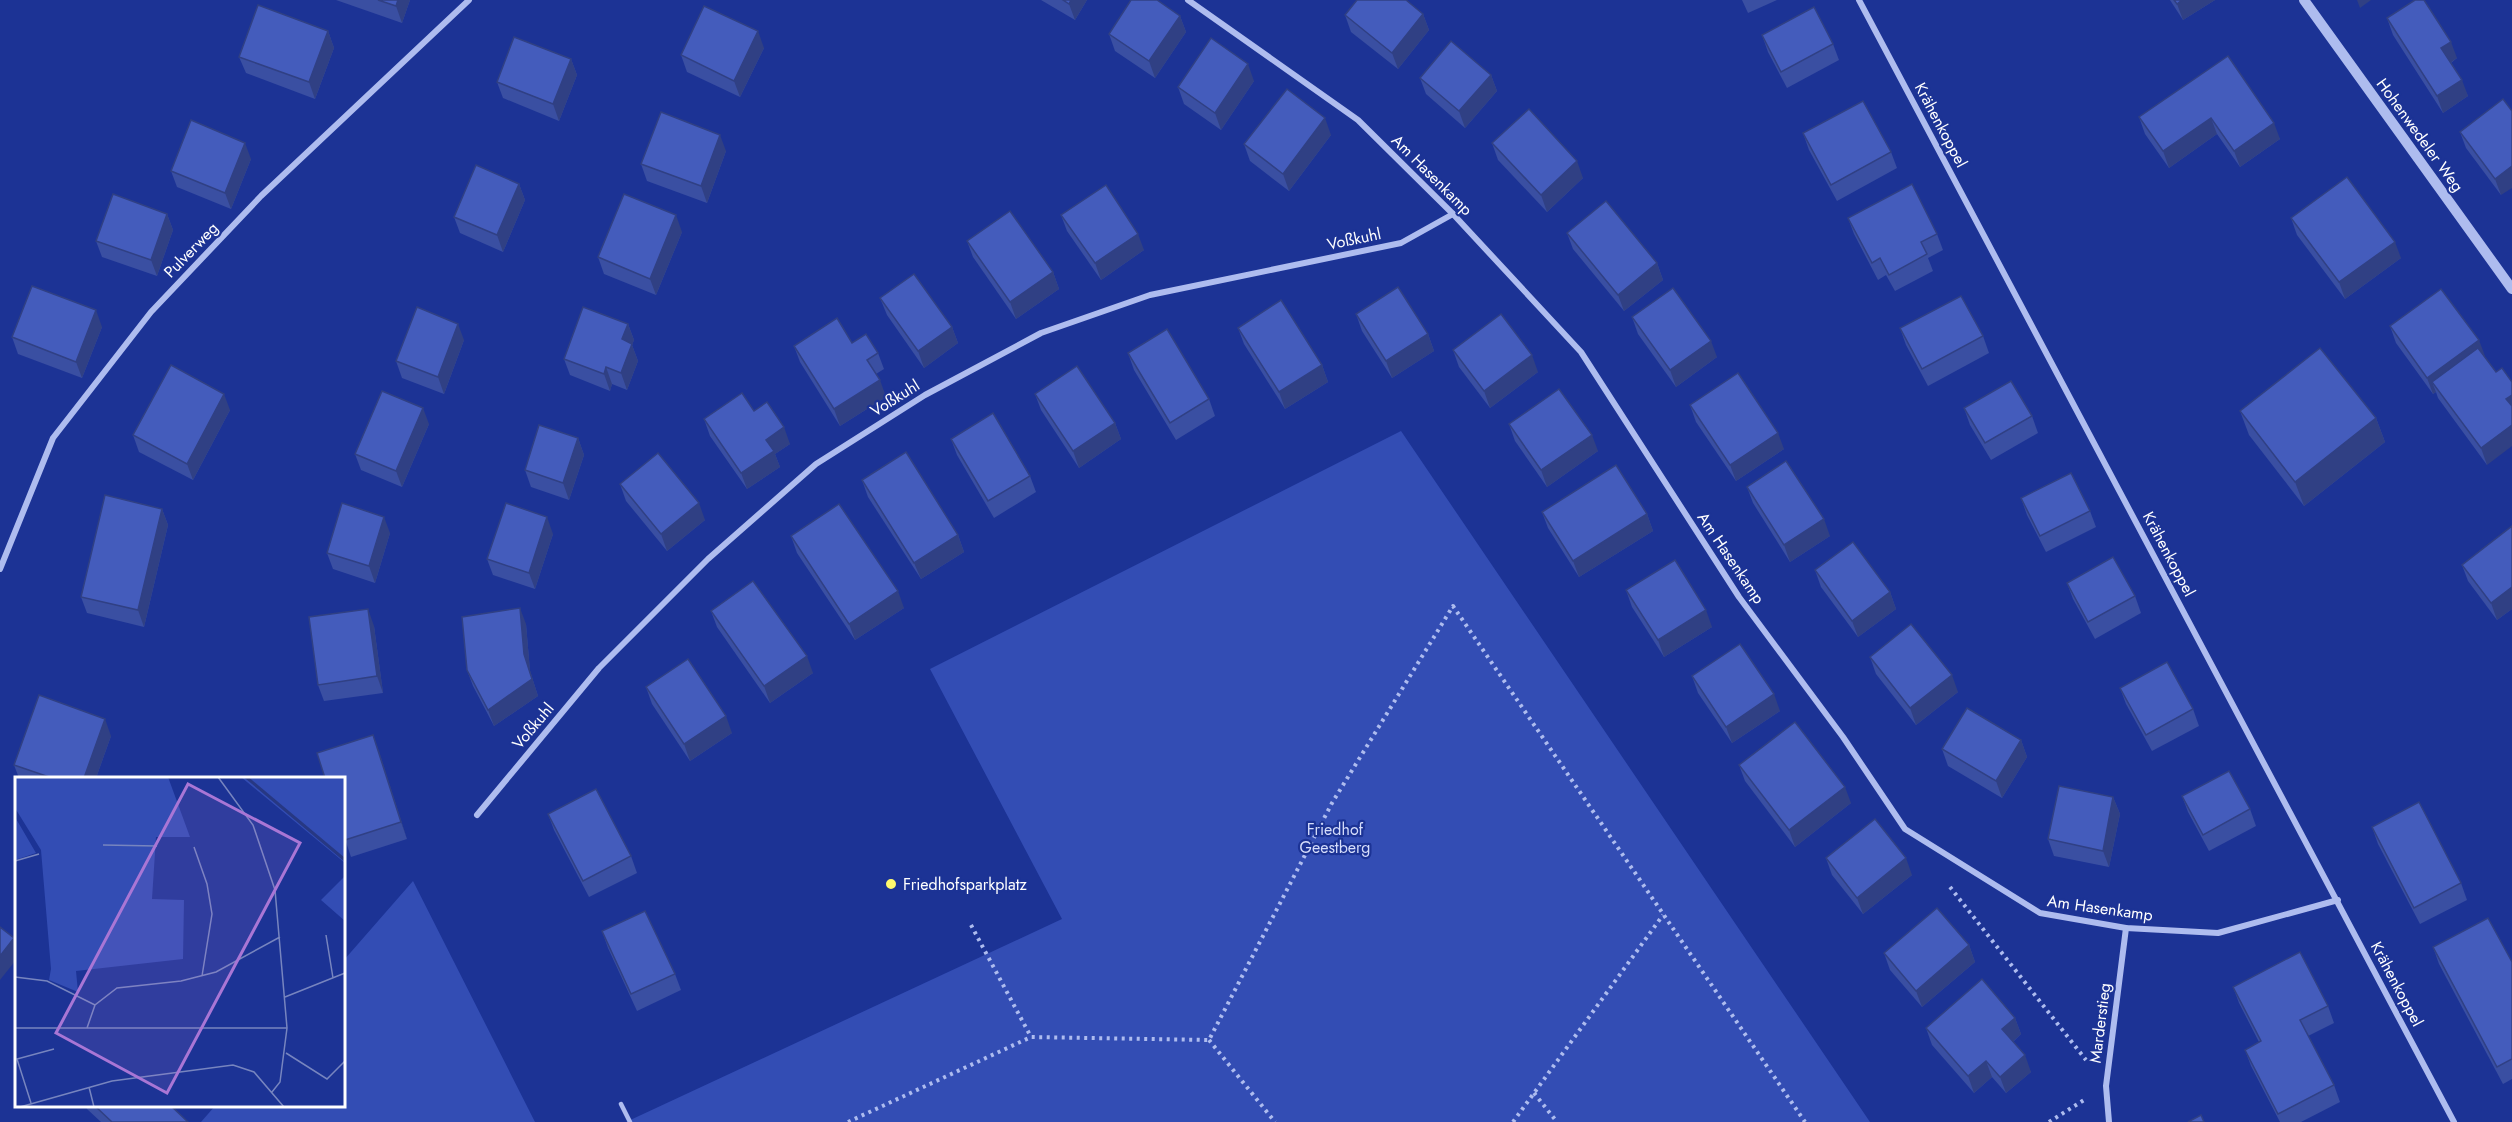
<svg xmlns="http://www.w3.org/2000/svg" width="2512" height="1122" font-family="Jost,sans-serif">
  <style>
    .green { fill: #334db4 }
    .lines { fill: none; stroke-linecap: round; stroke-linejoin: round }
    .path { stroke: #aebcef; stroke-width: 4; stroke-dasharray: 3 4.5; stroke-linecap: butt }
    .service { stroke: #aebcef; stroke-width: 4.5 }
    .minor { stroke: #aebcef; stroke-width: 6 }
    .tertiary { stroke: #aebcef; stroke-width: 10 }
    .wall { fill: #3a4fa2 }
    .shaded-wall { fill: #304084 }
    .building { fill: #445cbc; stroke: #304084; stroke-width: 1.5 }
    .poi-dot { fill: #fff96d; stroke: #1c3395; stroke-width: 2 }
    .labels { text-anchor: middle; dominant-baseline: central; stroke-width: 4.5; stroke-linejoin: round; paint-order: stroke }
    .street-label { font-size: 16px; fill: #fff; stroke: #1c3395 }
    .park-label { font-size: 16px; fill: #d5ddfb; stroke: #1c3395 }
    .poi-label { font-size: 16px; fill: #fff; stroke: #1c3395; text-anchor: start }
    .inset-river { fill: none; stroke: #273883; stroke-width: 3 }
    .inset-road { fill: none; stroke: #7785bf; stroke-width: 1.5 }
    .view { fill: #a976d5; fill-opacity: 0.15; stroke: #a976d5; stroke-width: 3 }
    .inset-edge { fill: none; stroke: #fff; stroke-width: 3 }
  </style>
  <rect width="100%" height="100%" fill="#1c3395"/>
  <g class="green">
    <path d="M1401 431 1870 1122H626L1062 919 930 669Z"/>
    <path d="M413 881 535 1122H201L215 1106H344V960Z"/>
  </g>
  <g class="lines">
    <g class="path">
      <path d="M1950 887 2086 1060"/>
      <path d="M971 925 1031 1037"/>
      <path d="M1209 1040 1275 1122"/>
      <path d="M1534 1093 1557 1122"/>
      <path d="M848 1122 1031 1037 1209 1040 1332 803 1453 606 1805 1122"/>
      <path d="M1513 1122 1663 915"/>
      <path d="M2049 1122 2084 1100"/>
    </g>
    <path class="service" d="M621 1104 630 1122"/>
    <g class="minor">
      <path d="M1188 0 1358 120 1453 214 1581 352 1739 597 1843 737 1905 829 2040 913 2126 928 2218 933 2338 900"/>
      <path d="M1859 0 2454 1122"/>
      <path d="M0 569 53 438 151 312 261 196 469 0"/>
      <path d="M477 815 599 668 708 559 816 464 925 395 1041 333 1150 295 1401 243 1453 214"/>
      <path d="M2109 1122 2106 1086 2126 928"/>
    </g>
    <path class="tertiary" d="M2304 0 2512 289"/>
  </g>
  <g class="wall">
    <path d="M336 0H410L402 23Z"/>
    <path d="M1041 0H1087L1075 20Z"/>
    <path d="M1742 0H1777L1748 13Z"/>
    <path d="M2170 0H2215L2183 20Z"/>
    <path d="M1423 14 1429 30 1398 69 1351 32 1345 15Z"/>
    <path d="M1180 16 1186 32 1155 78 1115 51 1109 34Z"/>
    <path d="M2387 18 2457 58 2451 63 2468 96 2443 113 2393 35Z"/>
    <path d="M328 31 334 48 315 99 246 73 239 57Z"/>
    <path d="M1762 35 1833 44 1839 60 1787 88 1768 52Z"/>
    <path d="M764 48 740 97 687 72 681 55Z"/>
    <path d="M2228 56 2280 139 2240 167 2217 134 2169 168 2145 134 2139 117Z"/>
    <path d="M571 59 577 75 559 121 503 98 497 82Z"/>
    <path d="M1491 75 1497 91 1465 128 1426 94 1420 78Z"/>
    <path d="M1254 81 1221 130 1184 104 1178 87Z"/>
    <path d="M2503 99 2501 195 2466 148 2460 132Z"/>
    <path d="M1803 133 1891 152 1897 168 1837 201 1809 150Z"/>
    <path d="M1331 135 1289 191 1250 161 1244 144Z"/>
    <path d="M1492 143 1583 178 1547 212 1498 160Z"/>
    <path d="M726 151 707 203 647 181 641 164Z"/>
    <path d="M251 159 231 209 177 187 171 171Z"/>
    <path d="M519 184 525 200 503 252 460 233 454 217Z"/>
    <path d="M167 214 173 230 157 276 102 257 96 241Z"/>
    <path d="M1061 215 1144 250 1101 280 1067 231Z"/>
    <path d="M1848 218 1937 234 1943 250 1928 258 1933 271 1895 291 1886 275 1878 280 1854 234Z"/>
    <path d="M2291 218 2401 258 2345 299 2297 235Z"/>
    <path d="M682 232 656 295 604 274 598 257Z"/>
    <path d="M1567 233 1657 263 1663 280 1624 311 1573 249Z"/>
    <path d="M967 241 1053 272 1059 289 1016 319 973 257Z"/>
    <path d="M880 298 952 327 958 343 924 368 887 315Z"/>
    <path d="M1356 314 1428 334 1434 351 1392 378 1362 331Z"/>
    <path d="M1632 317 1717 357 1676 387 1638 334Z"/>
    <path d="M628 324 634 340 632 345 638 361 627 390 612 384 610 391 570 375 564 359Z"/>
    <path d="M2390 326 2485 356 2487 465 2438 398 2436 392 2433 394 2396 343Z"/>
    <path d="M102 327 82 378 18 354 12 337Z"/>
    <path d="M1238 328 1322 365 1328 382 1285 409 1244 344Z"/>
    <path d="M1900 328 1983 336 1989 353 1928 386 1906 345Z"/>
    <path d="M464 340 444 394 402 378 396 361Z"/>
    <path d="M852 343 878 353 884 369 876 374 886 397 840 426 800 362 794 346Z"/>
    <path d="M1453 350 1538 372 1490 408 1459 367Z"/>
    <path d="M1128 353 1209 399 1215 416 1176 440 1134 370Z"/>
    <path d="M1035 394 1115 423 1121 439 1079 468 1041 410Z"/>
    <path d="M1690 405 1784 449 1736 481 1696 422Z"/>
    <path d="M1964 408 2032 416 2038 433 1991 460 1970 425Z"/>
    <path d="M230 410 193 480 139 452 133 435Z"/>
    <path d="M754 411 790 444 775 454 780 467 747 489 710 436 704 419Z"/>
    <path d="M2240 411 2376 418 2385 442 2304 506 2249 435Z"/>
    <path d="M429 424 402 487 361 470 355 454Z"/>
    <path d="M1509 424 1598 451 1547 487 1515 441Z"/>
    <path d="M578 438 584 455 569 500 531 487 525 470Z"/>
    <path d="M951 439 1030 476 1036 492 994 518 957 455Z"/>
    <path d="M862 480 958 535 964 552 921 579 868 497Z"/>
    <path d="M620 484 705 520 667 551 626 501Z"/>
    <path d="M1747 487 1830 536 1790 562 1753 503Z"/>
    <path d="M2021 498 2090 511 2096 527 2046 552 2027 515Z"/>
    <path d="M162 509 168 525 144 627 87 613 81 597Z"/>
    <path d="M1542 512 1647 514 1653 531 1579 577 1548 528Z"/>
    <path d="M2512 526V609L2497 620 2468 581 2462 565Z"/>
    <path d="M390 533 375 583 333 569 327 553Z"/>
    <path d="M553 534 535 589 493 575 487 559Z"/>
    <path d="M791 536 904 608 855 640 797 553Z"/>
    <path d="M1815 570 1890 592 1896 609 1858 637 1821 587Z"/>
    <path d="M2067 583 2135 596 2141 613 2095 639 2073 599Z"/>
    <path d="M1626 590 1712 627 1664 657 1632 607Z"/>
    <path d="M711 611 813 673 770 703 717 627Z"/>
    <path d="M526 624 530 671 538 696 494 726 473 686 467 670Z"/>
    <path d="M374 626 383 693 324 701 318 685Z"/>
    <path d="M1870 657 1958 692 1916 725 1876 674Z"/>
    <path d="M1692 676 1780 711 1732 743 1698 693Z"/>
    <path d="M646 687 732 733 690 761 652 704Z"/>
    <path d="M2120 688 2193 709 2199 726 2152 751 2126 704Z"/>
    <path d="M373 735 407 839 351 857 344 836Z"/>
    <path d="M111 736 96 778H19L14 765Z"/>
    <path d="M2021 740 2027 757 2002 798 1948 766 1942 749Z"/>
    <path d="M1739 765 1851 803 1795 847 1745 781Z"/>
    <path d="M2182 796 2250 809 2256 826 2209 851 2188 812Z"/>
    <path d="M2113 797 2120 814 2109 867 2054 856 2048 839Z"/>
    <path d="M548 814 631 856 637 873 589 897 554 830Z"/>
    <path d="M2372 827 2461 883 2467 900 2420 924 2378 844Z"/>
    <path d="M1826 858 1912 875 1863 914 1832 875Z"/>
    <path d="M602 931 675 974 681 990 637 1011 608 948Z"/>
    <path d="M1969 945 1975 962 1922 1007 1890 970 1884 953Z"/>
    <path d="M2433 947 2512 962V1079L2503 1084 2439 964Z"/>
    <path d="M2233 987 2328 1006 2334 1023 2308 1036 2334 1085 2340 1102 2301 1122H2280L2251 1066 2245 1050 2259 1042 2239 1003Z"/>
    <path d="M2015 1018 2021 1034 2013 1042 2031 1072 2006 1093 1992 1077 1974 1093 1932 1045 1926 1028Z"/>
    <path d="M86 1106H171L188 1122H101L87 1109Z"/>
  </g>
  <g class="shaded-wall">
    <path d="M398 0H410L402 23 396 6Z"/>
    <path d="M1071 0H1087L1075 20 1069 4Z"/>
    <path d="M2182 0H2215L2183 20 2177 4Z"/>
    <path d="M2357 0H2371L2360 8Z"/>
    <path d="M1423 14 1429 30 1398 69 1392 53Z"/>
    <path d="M1180 16 1186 32 1155 78 1149 61Z"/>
    <path d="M328 31 334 48 315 99 309 82Z"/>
    <path d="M758 31 764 48 740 97 734 81Z"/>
    <path d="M2451 42 2457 58 2447 65 2441 48Z"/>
    <path d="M571 59 577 75 559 121 553 104Z"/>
    <path d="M1248 64 1254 81 1221 130 1215 113Z"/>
    <path d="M1491 75 1497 91 1465 128 1459 111Z"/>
    <path d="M2462 80 2468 96 2443 113 2437 96Z"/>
    <path d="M1325 118 1331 135 1289 191 1283 174Z"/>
    <path d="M2211 118 2217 134 2169 168 2163 151Z"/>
    <path d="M2274 123 2280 139 2240 167 2234 151Z"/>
    <path d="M720 135 726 151 707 203 701 186Z"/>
    <path d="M245 143 251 159 231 209 225 193Z"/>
    <path d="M1577 161 1583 178 1547 212 1541 195Z"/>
    <path d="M2512 166V188L2501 195 2495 179Z"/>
    <path d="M519 184 525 200 503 252 497 235Z"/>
    <path d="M167 214 173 230 157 276 151 260Z"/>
    <path d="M676 215 682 232 656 295 650 279Z"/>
    <path d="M1138 234 1144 250 1101 280 1095 263Z"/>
    <path d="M2395 242 2401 258 2345 299 2339 282Z"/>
    <path d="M1657 263 1663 280 1624 311 1618 295Z"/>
    <path d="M1053 272 1059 289 1016 319 1010 302Z"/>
    <path d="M96 310 102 327 82 378 76 362Z"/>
    <path d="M458 324 464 340 444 394 438 377Z"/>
    <path d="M628 324 634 340 632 345 638 361 627 390 621 373 622 339Z"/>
    <path d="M952 327 958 343 924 368 918 351Z"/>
    <path d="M1428 334 1434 351 1392 378 1386 361Z"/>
    <path d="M2479 340 2485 356 2439 390 2432 382 2436 392 2433 394 2427 378Z"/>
    <path d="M1711 341 1717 357 1676 387 1670 370Z"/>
    <path d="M1532 355 1538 372 1490 408 1484 391Z"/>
    <path d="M1322 365 1328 382 1285 409 1279 392Z"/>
    <path d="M606 367 612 384 610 391 604 374Z"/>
    <path d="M880 380 886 397 840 426 834 409Z"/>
    <path d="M224 394 230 410 193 480 187 464Z"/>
    <path d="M2512 395V414L2506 399Z"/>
    <path d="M423 408 429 424 402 487 396 471Z"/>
    <path d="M2376 418 2385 442 2304 506 2295 482Z"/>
    <path d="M1115 423 1121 439 1079 468 1073 451Z"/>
    <path d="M2512 425V446L2487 465 2481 448Z"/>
    <path d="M784 427 790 444 775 454 780 467 747 489 741 473 766 440Z"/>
    <path d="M1778 433 1784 449 1736 481 1730 465Z"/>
    <path d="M1592 435 1598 451 1547 487 1541 470Z"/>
    <path d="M578 438 584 455 569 500 563 483Z"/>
    <path d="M699 503 705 520 667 551 661 534Z"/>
    <path d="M162 509 168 525 144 627 138 610Z"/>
    <path d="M1647 514 1653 531 1579 577 1573 561Z"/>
    <path d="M384 517 390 533 375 583 369 566Z"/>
    <path d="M547 517 553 534 535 589 529 573Z"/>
    <path d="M1824 519 1830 536 1790 562 1784 545Z"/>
    <path d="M958 535 964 552 921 579 914 563Z"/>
    <path d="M2512 587V609L2497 620 2491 603Z"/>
    <path d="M898 591 904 608 855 640 849 624Z"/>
    <path d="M1890 592 1896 609 1858 637 1852 621Z"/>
    <path d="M520 608 526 624 530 671 538 696 494 726 488 710 524 654Z"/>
    <path d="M368 609 374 626 383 693 377 676Z"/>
    <path d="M1706 610 1712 627 1664 657 1658 640Z"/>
    <path d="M807 656 813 673 770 703 764 686Z"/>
    <path d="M1952 675 1958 692 1916 725 1910 708Z"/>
    <path d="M1774 694 1780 711 1732 743 1726 727Z"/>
    <path d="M726 716 732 733 690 761 684 744Z"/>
    <path d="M105 719 111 736 96 778H84Z"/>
    <path d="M373 735 379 751 407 839 401 822Z"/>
    <path d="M2021 740 2027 757 2002 798 1996 781Z"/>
    <path d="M1845 787 1851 803 1795 847 1789 830Z"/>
    <path d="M2113 797 2120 814 2109 867 2103 851Z"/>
    <path d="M1906 858 1912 875 1863 914 1857 898Z"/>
    <path d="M14 938 16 945V960L0 980V956Z"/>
    <path d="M1969 945 1975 962 1922 1007 1916 991Z"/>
    <path d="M2015 1018 2021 1034 2008 1046 2002 1029Z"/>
    <path d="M2025 1055 2031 1072 2006 1093 2000 1077Z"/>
    <path d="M1986 1061 1992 1077 1974 1093 1968 1076Z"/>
  </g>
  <g class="building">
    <path d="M378 0H398L396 6Z"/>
    <path d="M1063 0H1071L1069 4Z"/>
    <path d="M1131 0H1157L1180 16 1149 61 1109 34Z"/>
    <path d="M1357 0H1406L1423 14 1392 53 1345 15Z"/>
    <path d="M2174 0H2182L2177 4Z"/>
    <path d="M2415 0H2424L2451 42 2441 48 2462 80 2437 96 2387 18Z"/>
    <path d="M258 5 328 31 309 82 239 57Z"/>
    <path d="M704 6 758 31 734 81 681 55Z"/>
    <path d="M1814 7 1833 44 1781 72 1762 35Z"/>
    <path d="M514 37 571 59 553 104 497 82Z"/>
    <path d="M1211 38 1248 64 1215 113 1178 87Z"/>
    <path d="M1451 41 1491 75 1459 111 1420 78Z"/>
    <path d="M2228 56 2274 123 2234 151 2211 118 2163 151 2139 117Z"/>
    <path d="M1287 89 1325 118 1283 174 1244 144Z"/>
    <path d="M2503 99 2512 111V166L2495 179 2460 132Z"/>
    <path d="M1863 101 1891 152 1831 185 1803 133Z"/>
    <path d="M1529 109 1577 161 1541 195 1492 143Z"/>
    <path d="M661 112 720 135 701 186 641 164Z"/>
    <path d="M191 120 245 143 225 193 171 171Z"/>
    <path d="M476 165 519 184 497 235 454 217Z"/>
    <path d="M2347 177 2395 242 2339 282 2291 218Z"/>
    <path d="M1912 184 1937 234 1921 242 1927 254 1889 275 1880 258 1872 263 1848 218Z"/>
    <path d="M1106 185 1138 234 1095 263 1061 215Z"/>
    <path d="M113 194 167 214 151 260 96 241Z"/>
    <path d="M624 194 676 215 650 279 598 257Z"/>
    <path d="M1606 201 1657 263 1618 295 1567 233Z"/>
    <path d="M1010 211 1053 272 1010 302 967 241Z"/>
    <path d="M914 274 952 327 918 351 880 298Z"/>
    <path d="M32 286 96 310 76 362 12 337Z"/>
    <path d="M1398 287 1428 334 1386 361 1356 314Z"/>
    <path d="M1673 288 1711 341 1670 370 1632 317Z"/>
    <path d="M2441 289 2479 340 2427 378 2390 326Z"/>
    <path d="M1961 296 1983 336 1922 369 1900 328Z"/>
    <path d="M1281 300 1322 365 1279 392 1238 328Z"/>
    <path d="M417 307 458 324 438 377 396 361Z"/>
    <path d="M583 307 628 324 622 339 632 344 621 373 606 367 604 374 564 359Z"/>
    <path d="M1501 314 1532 355 1484 391 1453 350Z"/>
    <path d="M837 318 852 343 866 334 878 353 867 360 880 380 834 409 794 346Z"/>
    <path d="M1167 329 1209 399 1170 423 1128 353Z"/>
    <path d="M2320 348 2376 418 2295 482 2240 411Z"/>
    <path d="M2478 348 2496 372 2502 368 2512 382V395L2506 399 2512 406V425L2481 448 2432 382Z"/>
    <path d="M171 365 224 394 187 464 133 435Z"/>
    <path d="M1077 366 1115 423 1073 451 1035 394Z"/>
    <path d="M1738 373 1778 433 1730 465 1690 405Z"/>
    <path d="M2011 381 2032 416 1985 443 1964 408Z"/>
    <path d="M1559 389 1592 435 1541 470 1509 424Z"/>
    <path d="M382 391 423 408 396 471 355 454Z"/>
    <path d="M742 393 754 411 767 402 784 427 766 440 774 451 741 473 704 419Z"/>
    <path d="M993 413 1030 476 988 501 951 439Z"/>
    <path d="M539 425 578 438 563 483 525 470Z"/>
    <path d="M906 452 958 535 914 563 862 480Z"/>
    <path d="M658 453 699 503 661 534 620 484Z"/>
    <path d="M1786 461 1824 519 1784 545 1747 487Z"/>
    <path d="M1616 465 1647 514 1573 561 1542 512Z"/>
    <path d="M2071 473 2090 511 2040 536 2021 498Z"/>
    <path d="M105 495 162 509 138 610 81 597Z"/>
    <path d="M342 503 384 517 369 566 327 553Z"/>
    <path d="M506 503 547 517 529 573 487 559Z"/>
    <path d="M839 504 898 591 849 624 791 536Z"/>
    <path d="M2512 526V587L2491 603 2462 565Z"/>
    <path d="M1853 542 1890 592 1852 621 1815 570Z"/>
    <path d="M2113 557 2135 596 2088 622 2067 583Z"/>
    <path d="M1675 560 1706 610 1658 640 1626 590Z"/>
    <path d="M753 581 807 656 764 686 711 611Z"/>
    <path d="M520 608 524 654 532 679 488 710 467 670 462 617Z"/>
    <path d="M368 609 377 676 318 685 309 617Z"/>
    <path d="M1911 624 1952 675 1910 708 1870 657Z"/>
    <path d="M1740 644 1774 694 1726 727 1692 676Z"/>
    <path d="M688 659 726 716 684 744 646 687Z"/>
    <path d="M2167 662 2193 709 2146 735 2120 688Z"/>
    <path d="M39 695 105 719 84 778H52L14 765Z"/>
    <path d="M1967 708 2021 740 1996 781 1942 749Z"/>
    <path d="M1795 722 1845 787 1789 830 1739 765Z"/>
    <path d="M373 735 401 822 345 840 344 836V778H325L317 753Z"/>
    <path d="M2229 771 2250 809 2203 835 2182 796Z"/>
    <path d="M2059 786 2113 797 2103 851 2048 839Z"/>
    <path d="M596 789 631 856 583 881 548 814Z"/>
    <path d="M2419 802 2461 883 2414 908 2372 827Z"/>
    <path d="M1875 819 1906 858 1857 898 1826 858Z"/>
    <path d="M1937 908 1969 945 1916 991 1884 953Z"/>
    <path d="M645 911 675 974 631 994 602 931Z"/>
    <path d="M2488 918 2512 962V1059L2497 1067 2433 947Z"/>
    <path d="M0 927 14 938 0 956Z"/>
    <path d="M2300 952 2328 1006 2300 1020 2334 1085 2278 1114 2245 1050 2261 1041 2233 987Z"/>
    <path d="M1982 979 2015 1018 2002 1029 2025 1055 2000 1077 1986 1061 1968 1076 1926 1028Z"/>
    <path d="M95 1106H171L188 1122H112Z"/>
    <path d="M2201 1115 2204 1122H2188Z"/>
  </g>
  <circle class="poi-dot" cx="891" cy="884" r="6"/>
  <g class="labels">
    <g class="street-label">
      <text transform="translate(1941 125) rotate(62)">Krähenkoppel</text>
      <text transform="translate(2420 135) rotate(54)">Hohenwedeler Weg</text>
      <text transform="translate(1432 175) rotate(45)">Am Hasenkamp</text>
      <text transform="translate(1354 239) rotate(-12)">Voßkuhl</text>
      <text transform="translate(191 250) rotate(-46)">Pulverweg</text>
      <text transform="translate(895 398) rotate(-32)">Voßkuhl</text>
      <text transform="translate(2169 554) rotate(62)">Krähenkoppel</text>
      <text transform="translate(1731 558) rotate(56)">Am Hasenkamp</text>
      <text transform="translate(533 726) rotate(-50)">Voßkuhl</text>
      <text transform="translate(2100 908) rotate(8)">Am Hasenkamp</text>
      <text transform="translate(2397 984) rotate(62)">Krähenkoppel</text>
      <text transform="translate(2100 1023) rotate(-83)">Marderstieg</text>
    </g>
    <g class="park-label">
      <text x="1335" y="829">Friedhof<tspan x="1335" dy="18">Geestberg</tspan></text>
    </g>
    <g class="poi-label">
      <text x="903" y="884">Friedhofsparkplatz</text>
    </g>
  </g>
  <g transform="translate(15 777)">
    <rect width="330" height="330" fill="#1c3395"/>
    <path d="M0 0H153L175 60H141L137 122 169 123 168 182 61 194 63 215 34 203 36 192 26 73 0 31ZM226 0H330V86ZM0 40 21 76 0 83ZM330 99V144L306 123Z" fill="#334db4"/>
    <path class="inset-river" d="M231 0 330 83"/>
    <path class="inset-road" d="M203 0 238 48 260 113 272 251 265 305 257 315M88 68 142 69M179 70 192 107 197 137 187 199M0 84 24 77M311 158 318 201M0 200 32 204 80 228M270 220 330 196M0 251H272M72 251 80 228 102 211 166 204 201 195 265 160M271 276 312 302 330 284M74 310 79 330M16 326 2 282 39 272M5 330 97 304 218 288 239 295 269 330"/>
    <path class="view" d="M173 7 285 66 152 316 41 256Z"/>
    <rect width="330" height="330" class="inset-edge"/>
  </g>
</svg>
